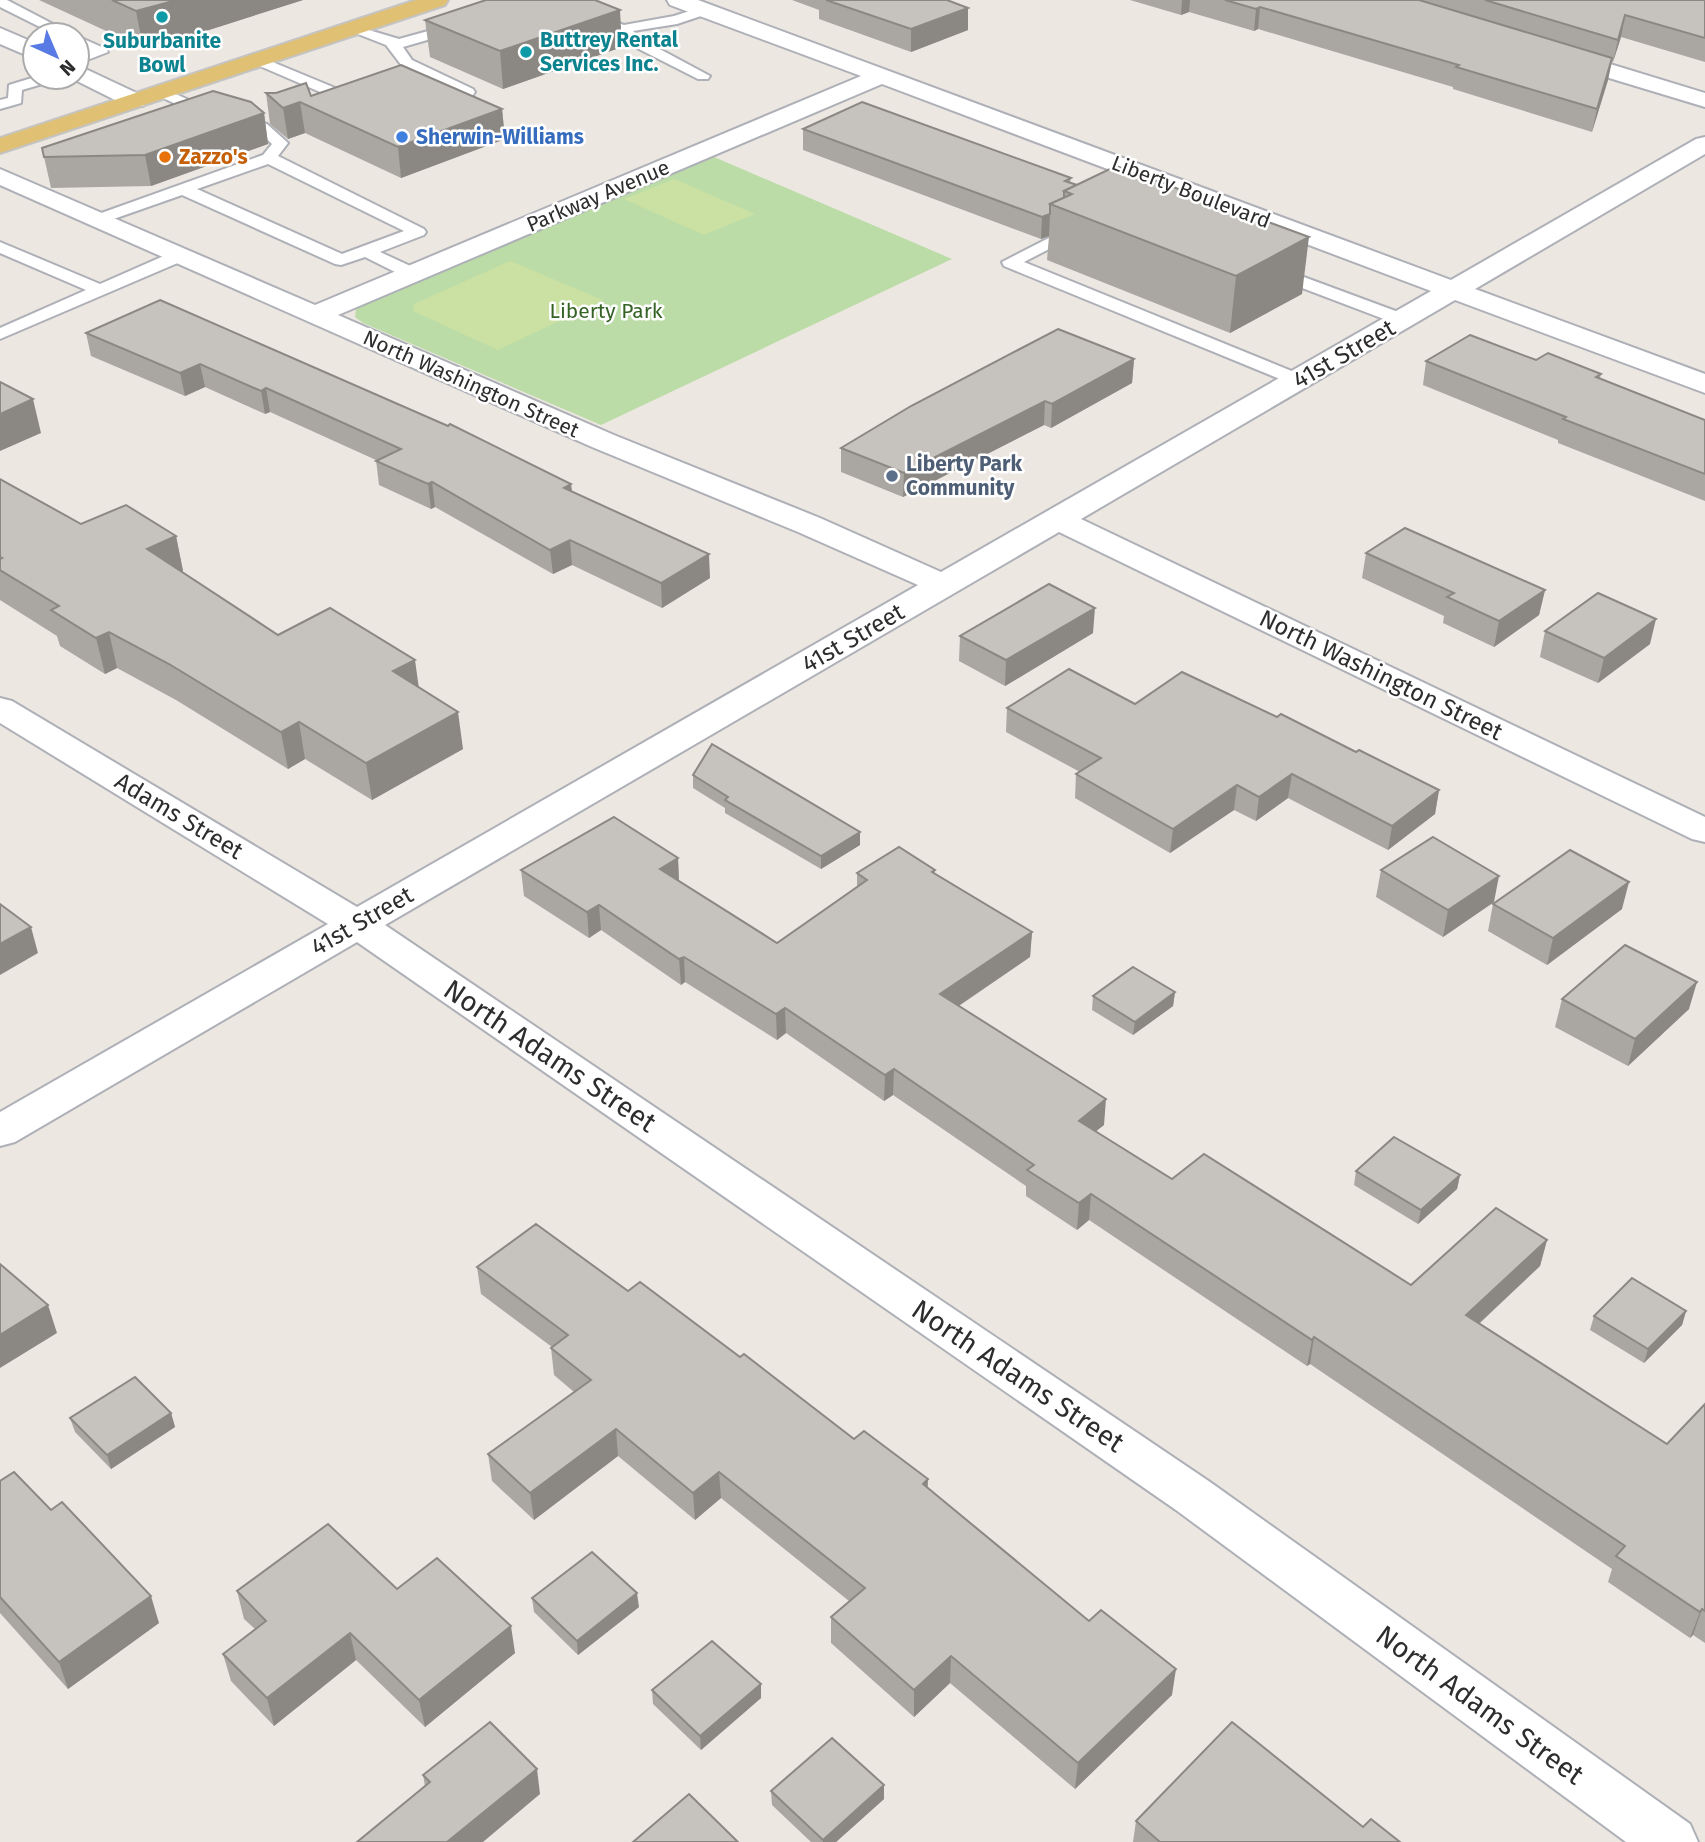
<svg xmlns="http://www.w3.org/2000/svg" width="1705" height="1842" font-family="'Fira Sans',sans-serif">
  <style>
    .green { fill: #bbdca6 }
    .pitch { fill: #cbe1a3 }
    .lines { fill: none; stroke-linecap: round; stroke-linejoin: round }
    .service-casing { stroke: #aeb0b7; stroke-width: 4 }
    .minor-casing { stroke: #aeb0b7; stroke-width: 4 }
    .primary-casing { stroke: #c4c4c4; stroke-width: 4 }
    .service { fill: #fff; fill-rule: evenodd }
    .minor { fill: #fff; fill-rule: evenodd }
    .primary { fill: #e0c073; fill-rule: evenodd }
    .wall { fill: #aaa7a3 }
    .shaded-wall { fill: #8b8884 }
    .building { fill: #c6c2bd; stroke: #8b8884; stroke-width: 2 }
    .culture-dot { fill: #0f9aa8; stroke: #fff; stroke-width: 2.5 }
    .shop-dot { fill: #3f7fe0; stroke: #fff; stroke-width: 2.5 }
    .food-dot { fill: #e8710a; stroke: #fff; stroke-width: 2.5 }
    .service-dot { fill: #5c6f8a; stroke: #fff; stroke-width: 2.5 }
    .labels { text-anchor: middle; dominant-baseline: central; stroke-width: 5; stroke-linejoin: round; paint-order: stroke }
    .far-culture-label { font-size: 21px; font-weight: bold; fill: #0d838f; stroke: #fff; text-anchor: start }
    .far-shop-label { font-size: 21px; font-weight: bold; fill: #366cbe; stroke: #fff; text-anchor: start }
    .far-food-label { font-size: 21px; font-weight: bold; fill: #c56008; stroke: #fff; text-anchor: start }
    .far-street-label { font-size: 21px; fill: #2d2d2d; stroke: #fff }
    .far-park-label { font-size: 21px; fill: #356325; stroke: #fff }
    .far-service-label { font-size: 21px; font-weight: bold; fill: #4e5e75; stroke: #fff; text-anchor: start }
    .street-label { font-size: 24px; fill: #2d2d2d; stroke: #fff }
    .near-street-label { font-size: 28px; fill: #2d2d2d; stroke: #fff }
  </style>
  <rect width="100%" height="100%" fill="#ede7e2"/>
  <path class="green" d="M714 157 952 259 601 425 363 323 355 317 356 309 369 300Z"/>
  <g class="pitch">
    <path d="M674 179 755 214 704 235 624 199Z"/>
    <path d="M510 261 603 300 498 350 413 311 414 304Z"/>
  </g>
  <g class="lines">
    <defs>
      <g id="service">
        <path d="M0 0H7L74 35H56L0 7Z"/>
        <path d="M533 0H553L624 25 674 16 705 6 710 7V13L677 24 633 31 641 39 710 76 708 79H698L631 45 618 32Z"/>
        <path d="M457 23 462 24V30L403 47 412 60 473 89 475 92 473 95 468 96 402 66 386 45 345 29 352 25 399 39Z"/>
        <path d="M77 36 106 49 108 52 77 64V55L89 51 77 46Z"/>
        <path d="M258 56 345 92 347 95 328 104H318L316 101 327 95 253 63 251 60 253 57Z"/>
        <path d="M35 77H58L56 80 22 90 21 103 0 109V100L8 98 9 85Z"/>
        <path d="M162 88 198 104 267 124 288 143 278 156 424 229 426 232 424 235 380 252 419 270 421 274 419 278H407L365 257 341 265 335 264 182 195 105 222H93L91 219 93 216 263 155 272 144 257 130 188 110 157 95 155 92ZM268 164 404 231 342 254 197 189Z"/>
        <path d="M1078 223 1086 228 1084 231 1024 262 1304 376 1307 380 1304 384H1292L1004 266 1002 262Z"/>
        <path d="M0 242 100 284 175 251 181 250 189 255 187 259 0 339V328L86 290 0 253Z"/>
        <path d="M1274 266 1409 316 1412 320 1409 324H1397L1268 275 1266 271Z"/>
      </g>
      <g id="minor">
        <path d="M667 0H698L1451 280 1696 139 1705 137V154L1475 289 1705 374V393L1455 300 1081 519 1705 817V842L1692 839 1059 532 385 925 1210 1482 1690 1824 1698 1842H1626L1176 1510 357 942 15 1142 0 1146V1112L328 924 0 723V698L12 701 357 907 918 585 798 532 592 447 0 185V169L315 305 861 76 670 5ZM882 84 1431 291 941 572 820 518 614 435 338 315Z"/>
        <path d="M0 28 35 43V59L0 44Z"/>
        <path d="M1561 49 1705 93V107L1553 61 1550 56 1553 51Z"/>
        <path d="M77 65 143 96 147 101 143 106H127L69 77H77Z"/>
      </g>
      <path id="primary" d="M416 0H448L445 5 0 153V138Z"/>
    </defs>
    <use href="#service" class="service-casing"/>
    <use href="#minor" class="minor-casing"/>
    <use href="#primary" class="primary-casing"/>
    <use href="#service" class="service"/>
    <use href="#minor" class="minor"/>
    <use href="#primary" class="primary"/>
  </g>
  <g class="wall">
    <path d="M39 0H303L190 36 143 48Z"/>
    <path d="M792 0H948L968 30 911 52 819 19V10Z"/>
    <path d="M1130 0H1705V62L1621 37 1613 62H1612L1608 80 1592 132 1453 89V87L1258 29 1254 31 1189 12 1181 15Z"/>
    <path d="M425 20 622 47 503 89 430 57Z"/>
    <path d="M266 93 502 109 505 139 401 178 305 133 288 139 270 124Z"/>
    <path d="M264 113 268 144 151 186 51 188 42 148Z"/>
    <path d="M803 129 1071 178 1070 183 1302 294 1230 333 1047 260 1049 236 1041 239 803 150Z"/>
    <path d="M160 300 571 484 572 491 710 578 662 608 572 565 553 574 435 507 431 509 379 485 376 460 270 412 265 414 205 387 185 396 91 356 86 333Z"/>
    <path d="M1134 359 1132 383 1051 428 1044 425 903 497 841 472V448Z"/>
    <path d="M1536 360 1601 374 1600 378 1705 420V501L1558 443V440L1423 385 1426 361Z"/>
    <path d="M0 479 81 524 176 536 183 571 181 572 278 635 419 688 463 749 372 800 305 759 288 769 176 700 117 668 105 674 60 646 57 636 0 600Z"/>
    <path d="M1366 553 1545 590 1539 615 1494 647 1443 623 1444 616 1362 578Z"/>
    <path d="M1545 631 1650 644 1598 683 1540 657Z"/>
    <path d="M1093 633 1005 686 959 661 960 636Z"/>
    <path d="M1135 704 1277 717 1439 790 1435 814 1388 850 1288 798 1256 821 1234 810 1170 853 1075 798 1076 774 1080 772 1006 732 1007 708Z"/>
    <path d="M693 775 860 845 821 869 725 813V808L693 788Z"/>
    <path d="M678 858 679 881 777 943 857 887V873L935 870V873L1032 932 1030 957 959 1006 1104 1125 1096 1131 1172 1179 1411 1285 1547 1240 1540 1266 1479 1324 1667 1444 1705 1404V1643L1693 1635 1690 1638 1608 1582 1612 1569 1310 1364 1307 1366 1089 1220 1077 1230 1026 1196V1186L893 1095 884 1101 786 1033 777 1040 685 982 681 985 601 930 589 938 524 896 521 870Z"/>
    <path d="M1381 870 1494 902 1443 937 1376 897Z"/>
    <path d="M1493 904 1622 909 1547 965 1488 931Z"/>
    <path d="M1175 992 1173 1006 1133 1035 1092 1010 1093 996Z"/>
    <path d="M1562 999 1689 1009 1628 1066 1555 1027Z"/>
    <path d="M1356 1171 1460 1175 1457 1189 1418 1224 1354 1185Z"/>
    <path d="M477 1267 628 1291 740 1357 854 1439 928 1489 1172 1695 1075 1789 950 1683 914 1717 831 1643V1617L849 1601 721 1498 695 1520 618 1456 534 1520 492 1481 488 1454 574 1392 554 1375 551 1348 552 1347 481 1294Z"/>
    <path d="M1686 1311 1682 1325 1644 1363 1590 1330 1594 1316Z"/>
    <path d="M171 1413 175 1427 111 1469 75 1432 70 1418Z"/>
    <path d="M0 1481 159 1623 68 1689 0 1613Z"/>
    <path d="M397 1589 515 1653 425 1727 356 1660 274 1726 231 1681 223 1654 255 1629 244 1619 237 1591Z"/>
    <path d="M532 1598 639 1607 578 1655 534 1612Z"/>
    <path d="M761 1684V1698L701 1750 653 1704 652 1690Z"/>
    <path d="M423 1775 540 1794 425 1786Z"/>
    <path d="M884 1785V1799L836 1842H811L772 1805 771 1791Z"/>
    <path d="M1136 1821 1363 1827 1400 1842H1133Z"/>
  </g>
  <g class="shaded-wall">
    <path d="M177 0H303L190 36 143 48 136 11Z"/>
    <path d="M1182 0H1190L1189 12 1181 15Z"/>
    <path d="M1260 7 1258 29 1254 31 1256 9Z"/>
    <path d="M968 8V30L911 52V29Z"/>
    <path d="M620 10 622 47 503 89 500 51Z"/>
    <path d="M1625 15 1621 37 1613 62 1618 40Z"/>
    <path d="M1612 58 1608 80 1592 132 1597 109Z"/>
    <path d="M300 102 305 133 288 139 283 108Z"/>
    <path d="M502 109 505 139 401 178 398 147Z"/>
    <path d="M264 113 268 144 151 186 145 155Z"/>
    <path d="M1050 214 1049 236 1041 239 1042 217Z"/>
    <path d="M1309 237 1302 294 1230 333 1236 276Z"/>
    <path d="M1134 359 1132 383 1051 428 1052 404Z"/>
    <path d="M200 364 205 387 185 396 180 373Z"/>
    <path d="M266 388 270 412 265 414 261 391Z"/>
    <path d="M33 399 41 433 0 451V414Z"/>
    <path d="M1045 401 1044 425 903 497 904 473Z"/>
    <path d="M432 482 435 507 431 509 428 484Z"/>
    <path d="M571 484 573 508 564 488Z"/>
    <path d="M176 536 183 571 154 585 147 549Z"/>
    <path d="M570 540 572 565 553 574 550 550Z"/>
    <path d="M709 554 710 578 662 608 661 583Z"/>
    <path d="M1545 590 1539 615 1494 647 1499 621Z"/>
    <path d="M1095 608 1093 633 1005 686 1006 660Z"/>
    <path d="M1656 619 1650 644 1598 683 1604 658Z"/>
    <path d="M109 632 117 668 105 674 96 638Z"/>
    <path d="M415 660 420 696 393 671Z"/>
    <path d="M458 712 463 749 372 800 366 763Z"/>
    <path d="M299 722 305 759 288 769 281 732Z"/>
    <path d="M1292 774 1288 798 1256 821 1259 797Z"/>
    <path d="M1237 785 1234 810 1170 853 1173 829Z"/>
    <path d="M1439 790 1435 814 1388 850 1392 826Z"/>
    <path d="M860 832V845L821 869V856Z"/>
    <path d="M678 858 679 883 660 869Z"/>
    <path d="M1499 876 1494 902 1443 937 1448 910Z"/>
    <path d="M1629 882 1622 909 1547 965 1553 938Z"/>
    <path d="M599 905 601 930 589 938 587 912Z"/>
    <path d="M31 927 38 953 0 975V944Z"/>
    <path d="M1032 932 1030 957 939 1019 940 994Z"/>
    <path d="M684 957 685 982 681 985 679 959Z"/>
    <path d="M1697 982 1689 1009 1628 1066 1635 1039Z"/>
    <path d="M1175 992 1173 1006 1133 1035 1135 1022Z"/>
    <path d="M785 1008 786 1033 777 1040 776 1014Z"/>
    <path d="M894 1069 893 1095 884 1101 885 1075Z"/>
    <path d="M1106 1099 1104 1125 1077 1146 1079 1121Z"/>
    <path d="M1460 1175 1457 1189 1418 1224 1421 1210Z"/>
    <path d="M1091 1194 1089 1220 1077 1230 1079 1203Z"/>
    <path d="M1547 1240 1540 1266 1460 1341 1466 1315Z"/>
    <path d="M48 1305 57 1333 0 1368V1335Z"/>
    <path d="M1686 1311 1682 1325 1644 1363 1648 1349Z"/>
    <path d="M1314 1337 1310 1364 1307 1366 1312 1340Z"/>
    <path d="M171 1413 175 1427 111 1469 107 1455Z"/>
    <path d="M616 1429 618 1456 534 1520 530 1493Z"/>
    <path d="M719 1472 721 1498 695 1520 693 1493Z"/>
    <path d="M928 1479 927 1506 923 1484Z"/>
    <path d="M637 1593 639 1607 578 1655 577 1641Z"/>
    <path d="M151 1596 159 1623 68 1689 59 1662Z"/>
    <path d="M1702 1609 1693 1635 1690 1638 1700 1612Z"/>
    <path d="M511 1626 515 1653 425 1727 419 1700Z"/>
    <path d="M350 1633 356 1660 274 1726 267 1698Z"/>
    <path d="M951 1656 950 1683 914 1717V1690Z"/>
    <path d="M1176 1669 1172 1695 1075 1789 1078 1763Z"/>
    <path d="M761 1684V1698L701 1750 700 1736Z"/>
    <path d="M537 1769 540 1794 483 1842H447Z"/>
    <path d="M884 1785V1799L836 1842H823V1840Z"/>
  </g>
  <g class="building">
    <path d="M112 0H177L136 11Z"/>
    <path d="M486 0H595L620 10 500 51 425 20Z"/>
    <path d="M826 0H947L968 8 911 29Z"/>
    <path d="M1225 0H1419L1612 58 1597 109 1456 67 1459 65 1260 7 1256 9Z"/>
    <path d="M1485 0H1705V38L1625 15 1618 40Z"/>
    <path d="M401 65 502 109 398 147 300 102 283 108 266 93H276L306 83 311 96Z"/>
    <path d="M213 91 251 102 264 113 145 155 44 157 42 148Z"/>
    <path d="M862 102 1071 178 1065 181 1077 185 1064 191V198L1050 204V214L1042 217 803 129Z"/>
    <path d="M1116 166 1309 237 1236 276 1050 204 1072 194 1064 191Z"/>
    <path d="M160 300 448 426 450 424 571 484 564 488 709 554 661 583 570 540 550 550 432 482 428 484 376 461 401 449 266 388 261 391 200 364 180 373 86 333Z"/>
    <path d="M1058 329 1134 359 1052 404 1045 401 904 473 841 448 911 406Z"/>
    <path d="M1470 335 1536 360 1548 353 1601 374 1596 377 1705 420V474L1563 419 1566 417 1426 361Z"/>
    <path d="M0 382 33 399 0 414Z"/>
    <path d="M0 479 81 524 126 505 176 536 147 549 278 635 330 608 415 660 393 671 458 712 366 763 299 722 281 732 169 664 109 632 96 638 51 610 59 606 0 570V559L2 558 0 557Z"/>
    <path d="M1405 528 1545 590 1499 621 1447 597 1454 593 1366 553Z"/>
    <path d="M1049 584 1095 608 1006 660 960 636Z"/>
    <path d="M1598 593 1656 619 1604 658 1545 631Z"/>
    <path d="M1069 669 1135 704 1182 672 1277 717 1281 714 1356 752 1359 750 1439 790 1392 826 1292 774 1259 797 1237 785 1173 829 1076 774 1101 758 1007 708Z"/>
    <path d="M712 744 860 832 821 856 725 800 728 797 693 775Z"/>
    <path d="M614 817 678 858 660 869 777 943 867 880 857 873 899 847 935 870 932 872 1032 932 940 994 1106 1099 1079 1121 1172 1179 1204 1154 1411 1285 1496 1208 1547 1240 1466 1315 1667 1444 1705 1404V1611L1702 1609 1700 1612 1616 1556 1625 1546 1314 1337 1312 1340 1091 1194 1079 1203 1027 1170 1034 1165 894 1069 885 1075 785 1008 776 1014 684 957 679 959 599 905 587 912 521 870Z"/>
    <path d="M1433 837 1499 876 1448 910 1381 870Z"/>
    <path d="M1570 850 1629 882 1553 938 1493 904Z"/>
    <path d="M0 904 31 927 0 944Z"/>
    <path d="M1625 945 1697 982 1635 1039 1562 999Z"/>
    <path d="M1133 967 1175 992 1135 1022 1093 996Z"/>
    <path d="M1394 1137 1460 1175 1421 1210 1356 1171Z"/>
    <path d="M536 1224 628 1291 640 1282 740 1357 744 1354 854 1439 864 1431 928 1479 923 1484 1089 1621 1101 1610 1176 1669 1078 1763 951 1656 914 1690 831 1617 865 1588 719 1472 693 1493 616 1429 530 1493 488 1454 591 1380 551 1348 568 1335 477 1267Z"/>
    <path d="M0 1264 48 1305 0 1335Z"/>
    <path d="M1632 1278 1686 1311 1648 1349 1594 1316Z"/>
    <path d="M135 1377 171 1413 107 1455 70 1418Z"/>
    <path d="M14 1472 51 1510 62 1502 151 1596 59 1662 0 1597V1481Z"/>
    <path d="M328 1524 397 1589 437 1558 511 1626 419 1700 350 1633 267 1698 223 1654 266 1621 237 1591Z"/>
    <path d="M592 1552 637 1593 577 1641 532 1598Z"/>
    <path d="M712 1641 761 1684 700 1736 652 1690Z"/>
    <path d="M490 1722 537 1769 447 1842H357L430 1782 423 1775Z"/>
    <path d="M1232 1722 1363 1827 1371 1819 1400 1842H1160L1136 1821Z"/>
    <path d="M832 1738 884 1785 823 1840 771 1791Z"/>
    <path d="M689 1794 738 1842H633Z"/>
  </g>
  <g class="culture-dot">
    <circle cx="162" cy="17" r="7"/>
    <circle cx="526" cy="52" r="7"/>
  </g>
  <circle class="shop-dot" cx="402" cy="137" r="7"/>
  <circle class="food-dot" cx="165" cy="157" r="7"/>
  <circle class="service-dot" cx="892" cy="476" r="7"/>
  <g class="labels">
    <g class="far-culture-label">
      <text x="540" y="40">Buttrey Rental<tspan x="540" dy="24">Services Inc.</tspan></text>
      <text x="162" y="41" text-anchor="middle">Suburbanite<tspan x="162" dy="24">Bowl</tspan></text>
    </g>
    <g class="far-shop-label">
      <text x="416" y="137">Sherwin-Williams</text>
    </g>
    <g class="far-food-label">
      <text x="179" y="157">Zazzo's</text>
    </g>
    <g class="far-street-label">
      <text transform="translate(1191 192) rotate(21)">Liberty Boulevard</text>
      <text transform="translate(598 196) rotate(-23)">Parkway Avenue</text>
      <text transform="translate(471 384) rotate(24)">North Washington Street</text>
    </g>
    <g class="far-park-label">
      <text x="606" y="311">Liberty Park</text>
    </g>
    <g class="far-service-label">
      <text x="906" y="464">Liberty Park<tspan x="906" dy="24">Community</tspan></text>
    </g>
    <g class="street-label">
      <text transform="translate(1344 354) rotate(-30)">41st Street</text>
      <text transform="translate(853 638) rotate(-30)">41st Street</text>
      <text transform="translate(1381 675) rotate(26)">North Washington Street</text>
      <text transform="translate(179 816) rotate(31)">Adams Street</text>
      <text transform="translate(362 921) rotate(-30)">41st Street</text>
    </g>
    <g class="near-street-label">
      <text transform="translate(550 1056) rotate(34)">North Adams Street</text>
      <text transform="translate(1018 1376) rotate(34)">North Adams Street</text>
      <text transform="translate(1480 1705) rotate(36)">North Adams Street</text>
    </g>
  </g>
  <g transform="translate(56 56) rotate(136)"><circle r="33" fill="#ffffff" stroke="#ababab" stroke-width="2"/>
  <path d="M0-5L12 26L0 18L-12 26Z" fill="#587ae4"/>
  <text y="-10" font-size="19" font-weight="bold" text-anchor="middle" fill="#2d2d2d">N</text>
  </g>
</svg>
